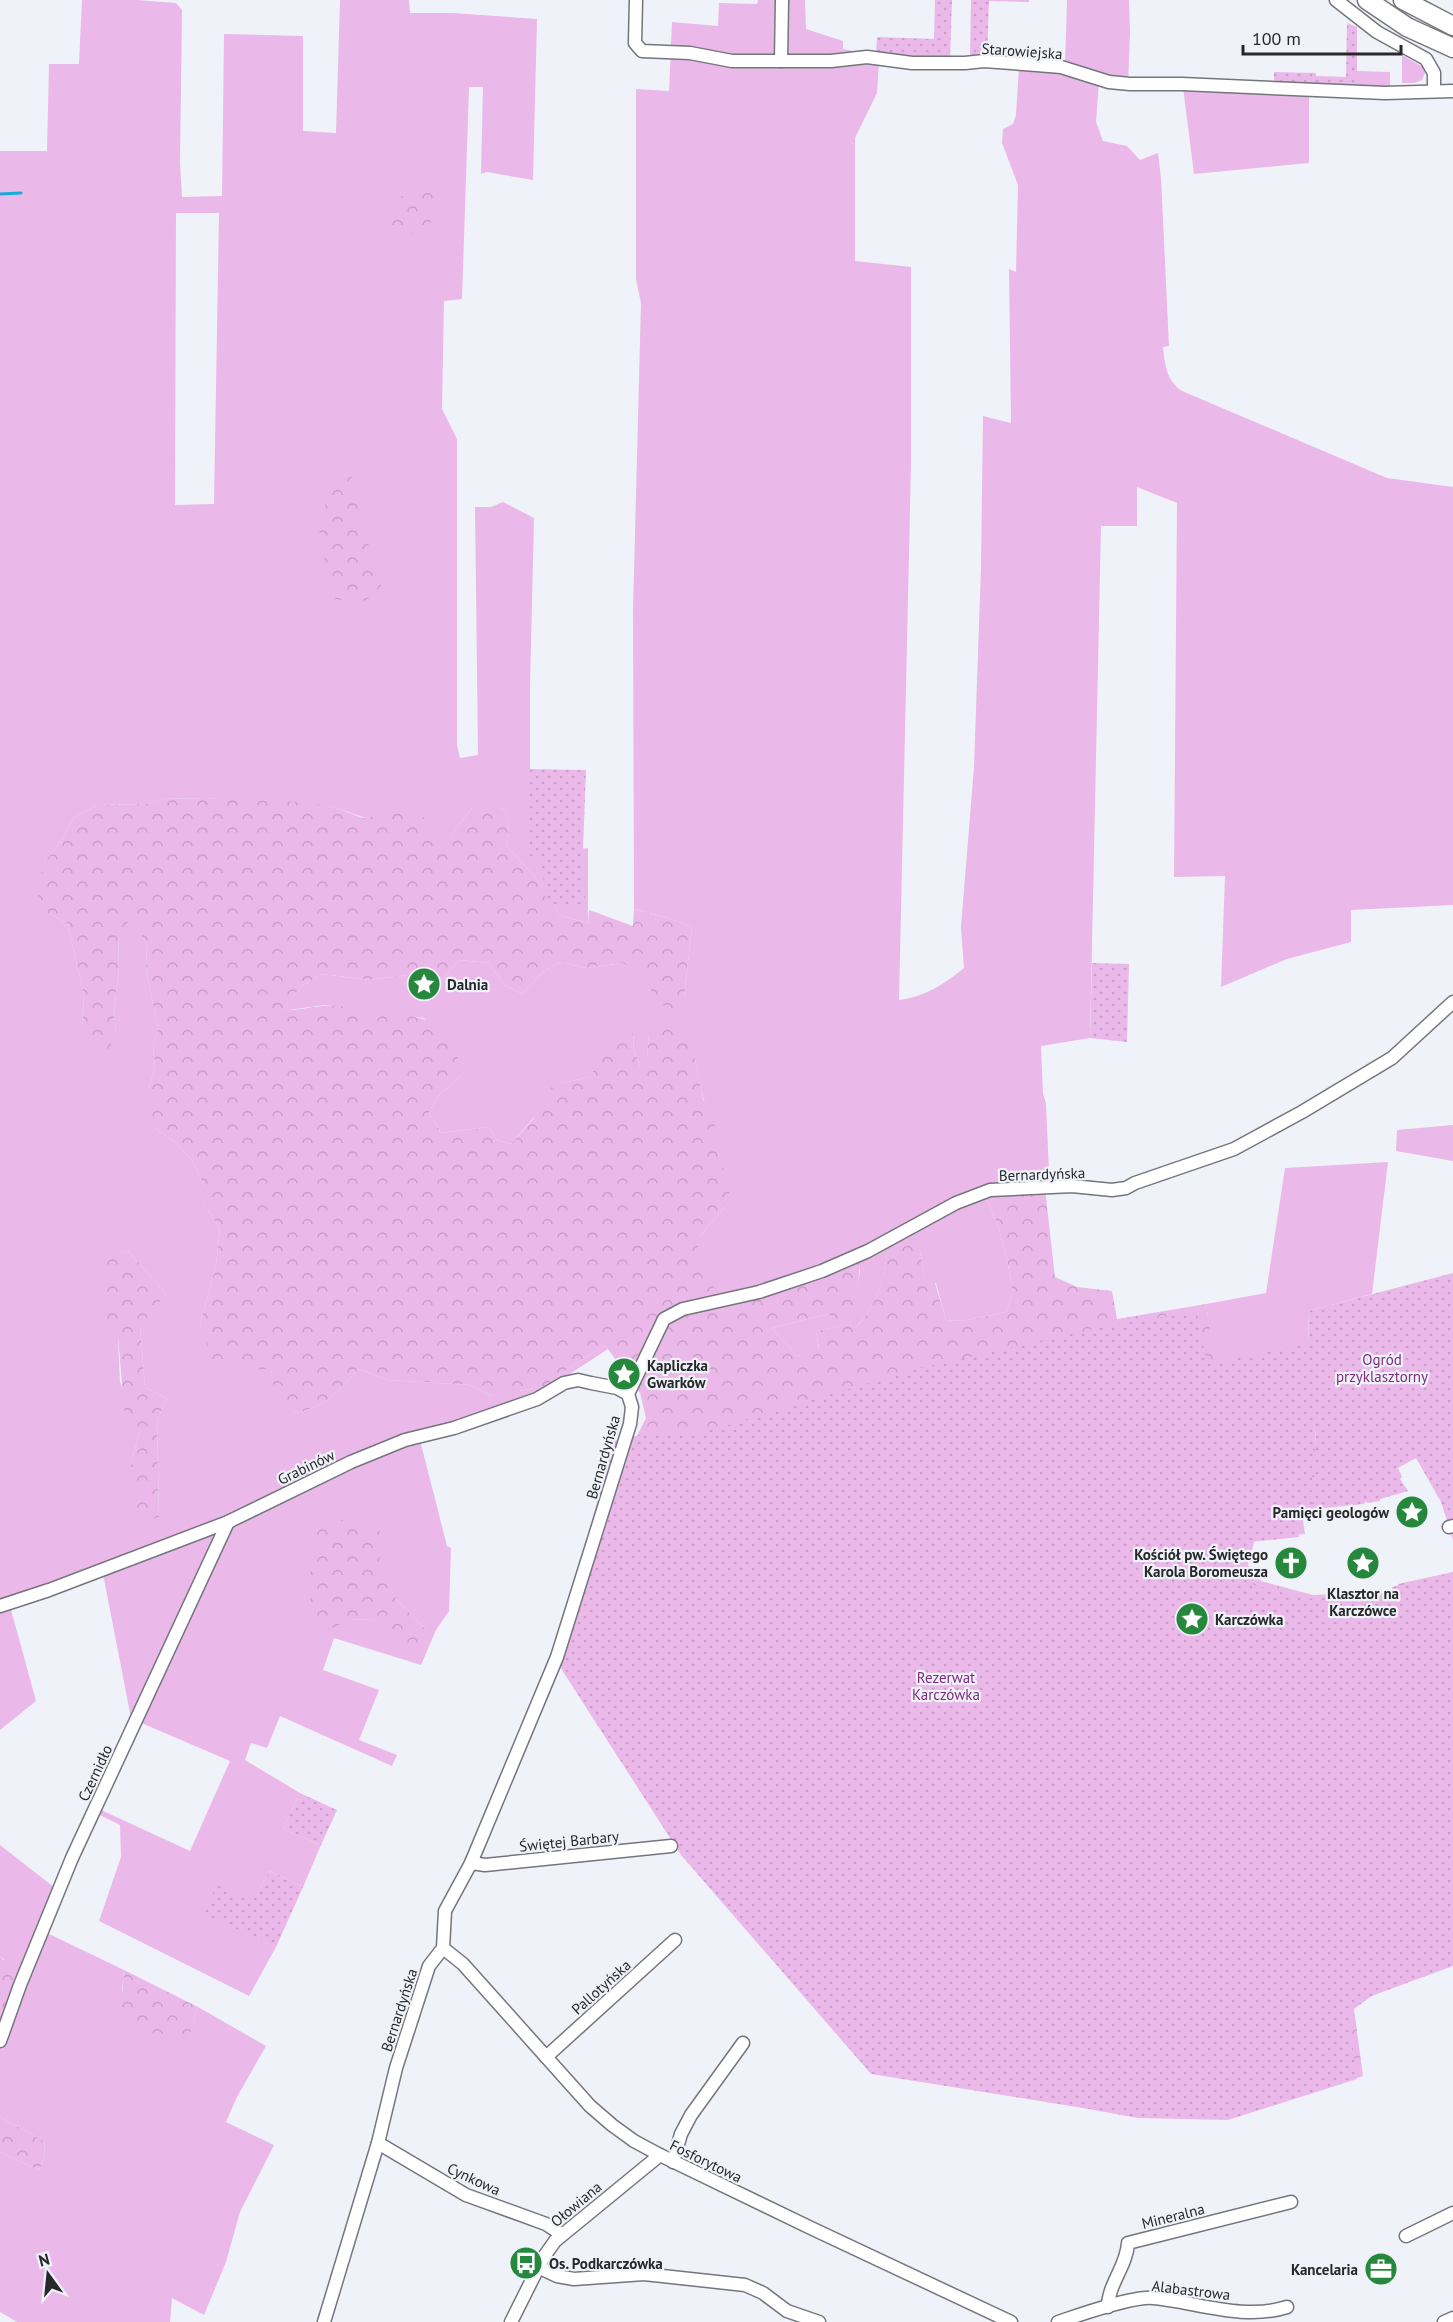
<svg xmlns="http://www.w3.org/2000/svg" width="1453" height="2322" font-family="'PT Sans',sans-serif">
  <style>
    .grass { fill: #ebb8ea; fill-rule: evenodd }
    .forest { fill: url(#forest-crowns); fill-rule: evenodd }
    .park { fill: url(#park-dots) }
    .lines { fill: none; stroke-linecap: round; stroke-linejoin: round }
    .stream { stroke: #18abd5; stroke-width: 3 }
    .street-casing { stroke: #74767c; stroke-width: 15 }
    .secondary-casing { stroke: #74767c; stroke-width: 21 }
    .street { stroke: #fff; stroke-width: 12 }
    .secondary { stroke: #fff; stroke-width: 18 }
    .labels { text-anchor: middle; dominant-baseline: central; stroke-width: 4.5; stroke-linejoin: round; paint-order: stroke }
    .street-label { font-size: 15px; fill: #27282a; stroke: #f0f2f9 }
    .poi-label { font-size: 15px; font-weight: bold; fill: #27282a; stroke: #f0f2f9; text-anchor: start }
    .park-label { font-size: 15px; fill: #7d2a7f; stroke: #f0f2f9 }
  </style>
  <defs>
    <pattern id="forest-crowns" width="20" height="18" patternUnits="userSpaceOnUse" patternTransform="scale(1.5)"><rect width="20" height="18" fill="#ebb8ea"/><path d="M2 6a3 3 0 1 1 6 0M12 15a3 3 0 1 1 6 0" fill="none" stroke="#ca9ec9"/></pattern>
    <pattern id="park-dots" width="8" height="8" patternUnits="userSpaceOnUse" patternTransform="scale(1.5)"><rect width="8" height="8" fill="#ebb8ea"/><path d="M2 2h.1M6 6h.1" fill="none" stroke="#ca9ec9" stroke-width="1.8" stroke-linecap="round"/></pattern>
  </defs>
  <rect width="100%" height="100%" fill="#f0f2f9"/>
  <g class="grass">
    <path d="M82 0H137L176 3 182 10 180 163 182 197 222 196 224 34 303 36V131L336 133 340 0H409L410 13H453L537 19 533 180 487 172 481 174 483 87H469L462 299 444 301 442 409 457 439V745L460 758 478 755 475 507H491L503 502 534 518 530 686V855L588 848V923L558 915 550 894 506 845 509 826 505 810 498 807H473L456 828 449 847 334 807 204 798 162 799 148 804 97 805 73 818 63 838 44 863 48 913 67 923 84 994 82 1027 116 1032 114 1011 119 967 118 932 133 916 147 946 146 970 158 1028 153 1045 155 1067 149 1088 155 1128 176 1143 192 1160 204 1186V1204L220 1228 216 1265 200 1325 271 1370 276 1396 296 1413C326 1407 338 1392 359 1369L388 1380 470 1385 492 1396 718 1160C721 1128 710 1124 703 1097 699 1083 697 1069 694 1055L649 1035 647 1059 640 1066 634 1050 633 1034 603 1060 589 1077 563 1083 511 1144 497 1140 489 1127 441 1133 429 1113 439 1095 461 1076 424 1018 325 1005 281 1011 303 985 322 974 369 980 409 975 441 981 459 960 489 963 504 985 522 994 544 971 561 962 586 968 623 963 684 998 692 927 668 918 634 909 633 610 641 303 636 279V89L669 91 672 22 718 26 719 3 757 4 758 0H805L806 29 843 41V49L876 55 879 62 877 93 855 138V261L911 267V464L899 1000C924 997 945 984 964 968L961 927 974 767 981 567 983 416 1011 423 1009 269 1016 272 1018 185 1002 143 1003 129 1013 124 1016 115 1019 66 1065 64 1067 0H1129L1130 32 1128 87 1099 82 1096 122 1103 141 1127 146 1140 160 1158 153 1161 178 1169 346 1163 347C1165 365 1166 380 1182 391L1387 478 1453 487V905L1351 910V942L1287 959 1221 987 1225 876 1174 877 1177 503 1137 487V526H1101L1090 1038 1041 1046 1043 1094 1046 1103 1049 1172H1066L1067 1178 1045 1182 1012 1184 888 1234 825 1264 720 1299 636 1296 700 1236 729 1202 519 1391 545 1386 568 1369 605 1345 608 1349 538 1395 455 1423 220 1522 0 1602V151H47L49 64H79ZM176 213H219L214 504 175 505ZM128 1251 166 1294 140 1326 145 1387 167 1399 157 1420 159 1517 131 1465 140 1429 120 1382 118 1337 104 1256Z"/>
    <path d="M1402 55 1423 67 1425 73 1422 80 1414 83H1402Z"/>
    <path d="M1357 71 1390 72V86H1357Z"/>
    <path d="M1183 87 1309 95V163L1194 174Z"/>
    <path d="M1453 1125V1161L1396 1151 1397 1130Z"/>
    <path d="M1388 1162 1372 1294 1308 1311 1309 1344 1298 1353 1219 1392 1206 1304 1266 1293 1285 1168Z"/>
    <path d="M985 1195 998 1226 1007 1259 1013 1293 1006 1312 962 1321 946 1320 936 1283 926 1284 920 1251 887 1252C884 1280 876 1309 855 1328L849 1324 816 1331 819 1349 797 1356 772 1328 827 1314 849 1324 860 1271V1255Z"/>
    <path d="M420 1440 447 1546 451 1548 449 1611 436 1630 421 1665 334 1638 323 1670 379 1690 359 1740 397 1755 392 1766 280 1716 267 1748 251 1743 245 1760 300 1793 283 1829 321 1845 303 1887 270 1871 252 1902 203 1913 276 1947 249 1996 99 1921 121 1857 120 1825 100 1815 69 1878 99 1809 190 1851 230 1761 139 1722 230 1526 317 1482ZM376 1566 397 1600 426 1630 393 1632 372 1620 349 1619Z"/>
    <path d="M219 1531 131 1718 103 1574Z"/>
    <path d="M10 1606 36 1701 0 1730V1610Z"/>
    <path d="M0 1845 55 1888 0 2030V2011L3 2013 4 1959 0 1956Z"/>
    <path d="M47 1933 124 1970 122 1991 187 2044 198 2007 266 2046 237 2097 226 2122 274 2145 240 2212 226 2262 204 2315 172 2298 170 2322H17L0 2312V2152L39 2170 44 2159 45 2142 0 2117V2044Z"/>
  </g>
  <g class="forest">
    <path d="M435 192 430 227C416 235 398 238 383 227L397 197Z"/>
    <path d="M349 467 369 547 381 586C366 607 357 602 334 599L326 568 317 518 329 499 338 468Z"/>
    <path d="M204 798 299 802 334 807 363 818 416 809 449 846 456 828 473 807H498L505 810 509 826 506 845 550 894 558 915 588 923 589 910 633 926 634 909 668 918 692 927 684 998 674 1010 655 1002 646 977 623 963 586 968 561 962 544 971 522 994 504 985 489 963 459 960 441 981 409 975 369 980 322 974 303 985 282 1010C294 1011 309 1007 323 1006 344 1004 430 1014 444 1029 456 1043 459 1060 461 1076L439 1095 429 1113 441 1133 489 1127 497 1140 511 1144 534 1118 540 1092 563 1083 589 1077 621 1032 633 1034 634 1050 640 1066 647 1058 649 1035 664 1020 684 1029 694 1055 703 1099 713 1119 720 1142 718 1160 730 1180 729 1202 700 1236 695 1261 719 1294 720 1299 861 1260 854 1307 849 1324 855 1328C876 1309 884 1279 887 1252L914 1244 920 1251 926 1283H935L946 1320 962 1321 1006 1312 1013 1293 1007 1259 998 1226 985 1195 1045 1189 1055 1277 1077 1287 1112 1291 1117 1319 1206 1304 1220 1393 1309 1344 1317 1462 1314 1491 1315 1509 1303 1520 1305 1534 1255 1539 1248 1565 1261 1581 1313 1595 1400 1592 1398 1584 1453 1572V1963L1373 1995 1354 2009 1363 2076 1232 2118 632 1437 637 1436 646 1418 640 1393 605 1345 568 1369 545 1386 492 1396 470 1385 388 1380 359 1369C338 1392 326 1407 296 1413L275 1396 271 1370 241 1367 212 1359 200 1325 216 1265 220 1228 204 1204V1186L192 1160 176 1143 155 1128 148 1114 149 1088 155 1067 153 1045 158 1028 146 970 147 946 133 917 118 932 119 967 114 1011 116 1032 108 1052 94 1055 82 1027 84 994 67 923 48 913 37 893 44 863 63 838 73 818 97 805 147 804 162 799ZM827 1314 848 1324 816 1331 819 1348 797 1356 772 1328Z"/>
    <path d="M128 1251 166 1294 140 1327 145 1387 167 1399 157 1420 159 1517 139 1522 131 1465 140 1429 125 1419 118 1337 105 1320 103 1288 104 1255Z"/>
    <path d="M348 1518 369 1524 388 1536 377 1566 397 1600 426 1630 419 1651 372 1620 349 1619 331 1629C326 1625 317 1618 314 1612 304 1593 313 1548 318 1528Z"/>
    <path d="M0 1956 15 1972 4 2013 0 2011Z"/>
    <path d="M124 1970 198 2007 187 2045 162 2039 121 2013Z"/>
    <path d="M0 2117 45 2142 44 2159 39 2170 0 2152Z"/>
  </g>
  <g class="park">
    <path d="M935 0H952L950 60 876 55 877 37 934 39Z"/>
    <path d="M971 0H1029V2L989 1 987 58H970Z"/>
    <path d="M1347 23 1357 27V86L1274 85V72L1316 73V76L1346 77Z"/>
    <path d="M530 769 586 770 583 849 585 907 546 903 541 855 530 856Z"/>
    <path d="M1092 963 1129 964 1127 1042 1090 1038Z"/>
    <path d="M1453 1273V1540L1441 1502 1416 1458 1398 1468 1402 1477 1400 1479 1408 1491 1380 1499V1501L1367 1503 1366 1501 1364 1504 1315 1509C1311 1480 1319 1451 1314 1423L1311 1506 1297 1523 1299 1537 1249 1542 1233 1566 1241 1568 1254 1585 1306 1599 1393 1596 1392 1587 1453 1573V1966L1366 1998 1348 2012 1357 2079 1228 2120 1138 2118 1077 2107 871 2074 681 1855 553 1656 615 1440 669 1431 691 1436 916 1369 1112 1325 1196 1312 1207 1364 1309 1344 1308 1311Z"/>
    <path d="M300 1793 337 1810 321 1845 283 1829Z"/>
    <path d="M270 1871 303 1887 276 1947 203 1914 217 1885 252 1902Z"/>
  </g>
  <g class="lines">
    <path class="stream" d="M0 194 21 193"/>
    <defs>
      <g id="street">
        <path d="M636 0 635 43 642 51 690 53 732 61H831L867 57 912 63H965L984 61 1037 65 1061 67 1109 82 1130 84H1182L1385 93 1453 91"/>
        <path d="M1336 0 1377 32 1426 59 1434 73V91"/>
        <path d="M781 61 782 0"/>
        <path d="M1449 1527 1453 1526"/>
        <path d="M0 1606 49 1590 228 1522 351 1462 405 1440 454 1428 537 1399 564 1383 578 1380 591 1383 617 1388 628 1394"/>
        <path d="M471 1863 485 1865 671 1846"/>
        <path d="M443 1948 463 1964 590 2106 612 2125 634 2141 660 2155 813 2229 1011 2322"/>
        <path d="M0 2041 20 1985 72 1858 228 1522"/>
        <path d="M546 2057 675 1940"/>
        <path d="M378 2143 466 2195 546 2224 561 2234"/>
        <path d="M673 2162 681 2134 691 2115 743 2043"/>
        <path d="M1406 2236 1453 2213"/>
        <path d="M538 2267 557 2276 574 2279 644 2274 745 2285 763 2293 787 2311 819 2322"/>
        <path d="M1108 2307C1108 2284 1127 2266 1128 2243L1291 2202"/>
        <path d="M324 2322 378 2143 396 2068 429 1966 443 1948 445 1911 471 1863 557 1657 630 1424 632 1407 628 1394 664 1319 683 1309 759 1292 822 1271 868 1251 956 1203 990 1190 1072 1186 1112 1190 1126 1188 1135 1183 1234 1149 1302 1112 1392 1058 1453 1002"/>
        <path d="M511 2322 543 2258 555 2241 660 2155"/>
        <path d="M1058 2322C1079 2315 1133 2296 1153 2298 1197 2302 1243 2321 1287 2307"/>
        <path d="M1444 2322 1453 2318"/>
      </g>
      <g id="secondary">
        <path d="M1367 0 1407 27 1453 48"/>
        <path d="M1403 0 1453 26"/>
      </g>
    </defs>
    <use href="#street" class="street-casing"/>
    <use href="#secondary" class="secondary-casing"/>
    <use href="#street" class="street"/>
    <use href="#secondary" class="secondary"/>
  </g>
  <defs>
    <symbol id="sight-disc" viewBox="-11 -11 22 22"><circle r="9.5" fill="#25883c" stroke="#f0f2f9"/><path d="M0-6L1.8-2.2L6-1.7L2.9 1.2L3.7 5.4L0 3.3L-3.7 5.4L-2.9 1.2L-6-1.7L-1.8-2.2Z" fill="#fff"/></symbol>
    <symbol id="church-disc" viewBox="-11 -11 22 22"><circle r="9.5" fill="#25883c" stroke="#f0f2f9"/><path d="M-1.2-6h2.4v3.5h3.3v2.4h-3.3V6h-2.4V-.1h-3.3v-2.4h3.3Z" fill="#fff"/></symbol>
    <symbol id="bus-disc" viewBox="-11 -11 22 22"><circle r="9.5" fill="#25883c" stroke="#f0f2f9"/><path d="M-5-6H5V4H4V6H2V4H-2V6H-4V4H-5ZM-3.5-4V0h7V-4ZM-3.5 1.2v1.5H-2V1.2ZM2 1.2v1.5H3.5V1.2Z" fill="#fff"/></symbol>
    <symbol id="office-disc" viewBox="-11 -11 22 22"><circle r="9.5" fill="#25883c" stroke="#f0f2f9"/><path d="M-6-3h4V-5.5h4V-3h4V5H-6ZM-1-4.5V-3h2v-1.5ZM-6 0V1H6V0Z" fill="#fff"/></symbol>
  </defs>
  <g fill-rule="evenodd">
    <use href="#sight-disc" x="405" y="965" width="38" height="38"/>
    <use href="#sight-disc" x="605" y="1355" width="38" height="38"/>
    <use href="#sight-disc" x="1393" y="1493" width="38" height="38"/>
    <use href="#church-disc" x="1272" y="1544" width="38" height="38"/>
    <use href="#sight-disc" x="1344" y="1544" width="38" height="38"/>
    <use href="#sight-disc" x="1173" y="1600" width="38" height="38"/>
    <use href="#bus-disc" x="507" y="2244" width="38" height="38"/>
    <use href="#office-disc" x="1362" y="2250" width="38" height="38"/>
  </g>
  <g class="labels">
    <g class="street-label">
      <text transform="translate(1022 51) rotate(4)">Starowiejska</text>
      <text transform="translate(1042 1174) rotate(-2)">Bernardyńska</text>
      <text transform="translate(603 1457) rotate(-74)">Bernardyńska</text>
      <text transform="translate(306 1467) rotate(-26)">Grabinów</text>
      <text transform="translate(95 1773) rotate(-65)">Czernidło</text>
      <text transform="translate(569 1841) rotate(-6)">Świętej Barbary</text>
      <text transform="translate(601 1987) rotate(-42)">Pallotyńska</text>
      <text transform="translate(399 2010) rotate(-72)">Bernardyńska</text>
      <text transform="translate(706 2161) rotate(26)">Fosforytowa</text>
      <text transform="translate(474 2179) rotate(25)">Cynkowa</text>
      <text transform="translate(576 2204) rotate(-40)">Ołowiana</text>
      <text transform="translate(1173 2216) rotate(-14)">Mineralna</text>
      <text transform="translate(1191 2290) rotate(7)">Alabastrowa</text>
    </g>
    <g class="poi-label">
      <text x="447" y="984">Dalnia</text>
      <text x="647" y="1365">Kapliczka<tspan x="647" dy="17">Gwarków</tspan></text>
      <text x="1389" y="1512" text-anchor="end">Pamięci geologów</text>
      <text x="1268" y="1554" text-anchor="end">Kościół pw. Świętego<tspan x="1268" dy="17">Karola Boromeusza</tspan></text>
      <text x="1363" y="1593" text-anchor="middle">Klasztor na<tspan x="1363" dy="17">Karczówce</tspan></text>
      <text x="1215" y="1619">Karczówka</text>
      <text x="549" y="2263">Os. Podkarczówka</text>
      <text x="1358" y="2269" text-anchor="end">Kancelaria</text>
    </g>
    <g class="park-label">
      <text x="1382" y="1359">Ogród<tspan x="1382" dy="17">przyklasztorny</tspan></text>
      <text x="946" y="1677">Rezerwat<tspan x="946" dy="17">Karczówka</tspan></text>
    </g>
  </g>
  <g transform="translate(48 2274) rotate(345)" stroke="#f0f2f9" stroke-width="4.5" paint-order="stroke">
  <path d="M0-4.5L10 22L0 15L-10 22Z" fill="#27282a"/>
  <text y="-9" font-size="16" font-weight="bold" text-anchor="middle" fill="#27282a">N</text>
  </g>
  <path d="M1243 45v9h158v-9" fill="none" stroke="#27282a" stroke-width="3"/>
  <text x="1252" y="45" font-size="18" fill="#27282a" stroke="#f0f2f9" stroke-width="4.5" paint-order="stroke">100 m</text>
</svg>
